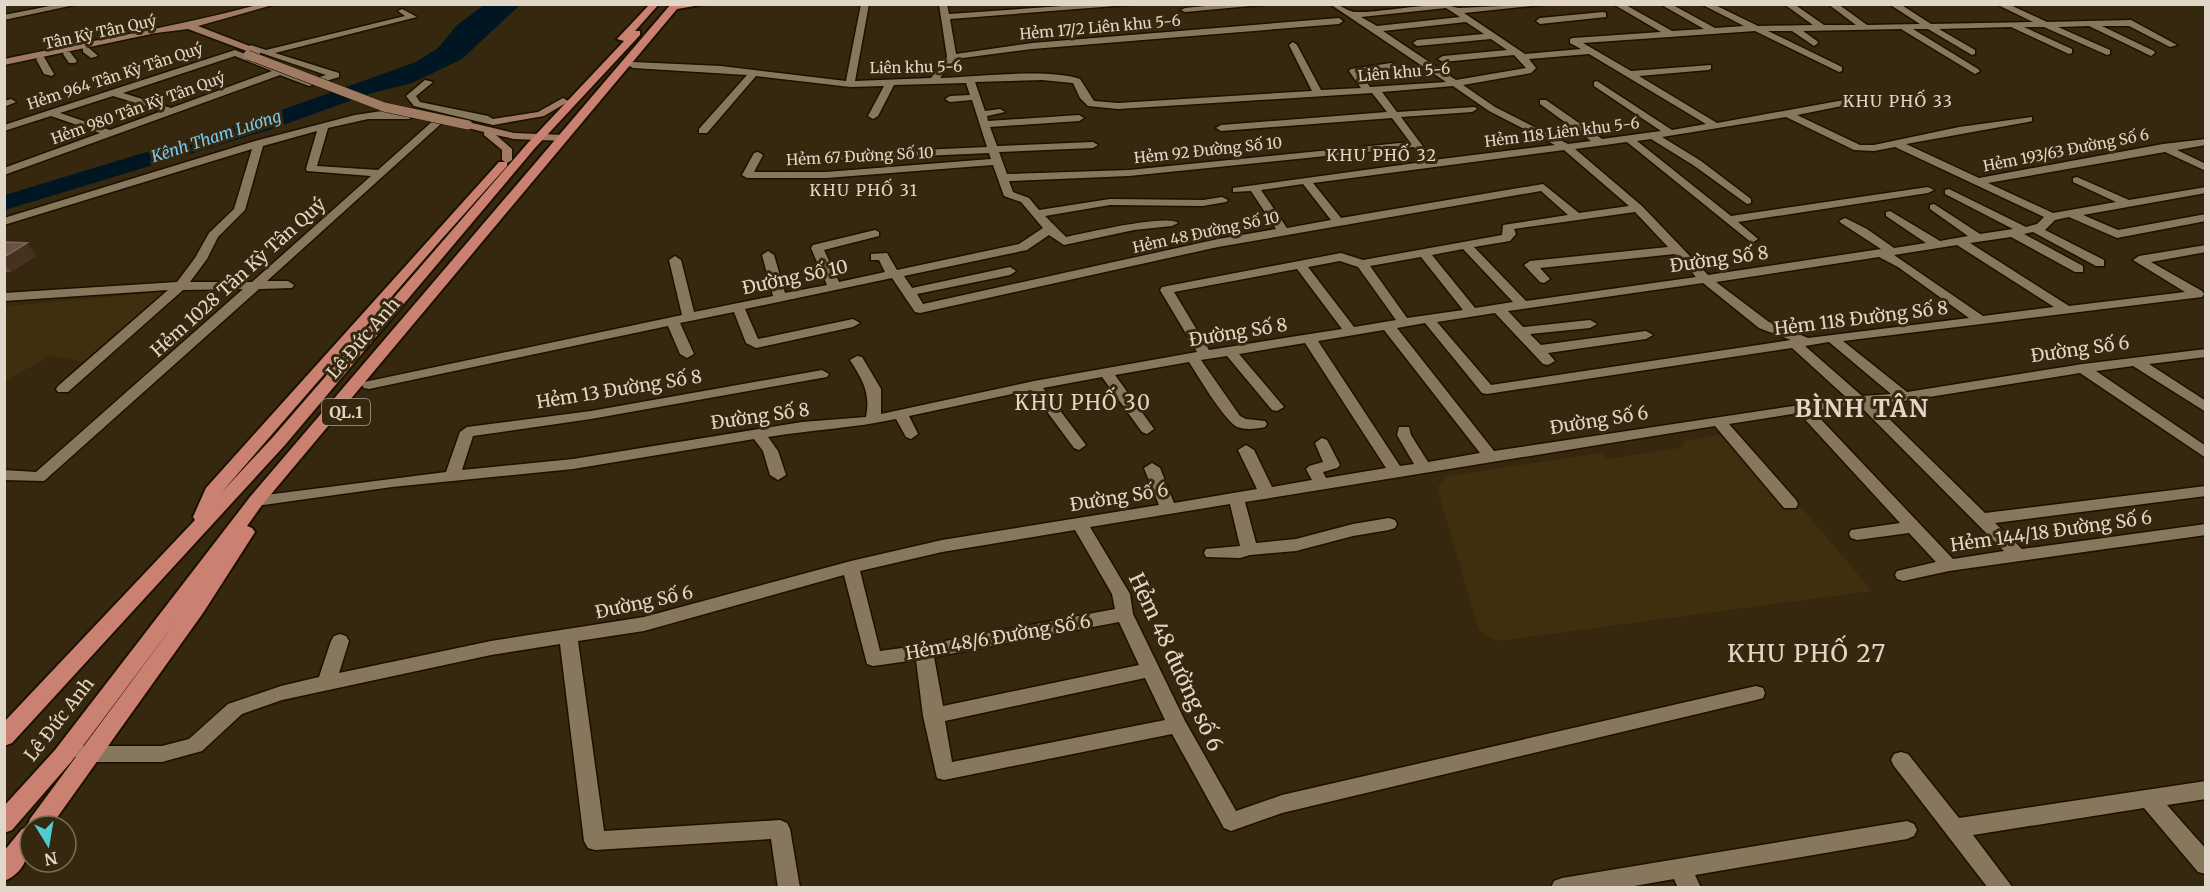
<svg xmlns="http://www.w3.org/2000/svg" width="2210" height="892" font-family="Merriweather,serif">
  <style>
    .built { fill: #402f0f }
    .water { fill: #001723 }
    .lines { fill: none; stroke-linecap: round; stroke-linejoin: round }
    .minor-casing { stroke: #1c1000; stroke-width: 3 }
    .secondary-casing { stroke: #1c1000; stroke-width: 3 }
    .trunk-casing { stroke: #1c1000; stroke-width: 4 }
    .minor { fill: #87785d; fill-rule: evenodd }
    .secondary { fill: #a07b64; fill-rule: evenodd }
    .trunk { fill: #ca8171; fill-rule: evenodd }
    .secondary-bridge-casing { stroke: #1c1000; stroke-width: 10; stroke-linecap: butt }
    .secondary-bridge { stroke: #a07b64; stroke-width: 9 }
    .wall { fill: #5b4137 }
    .shaded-wall { fill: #463020 }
    .building { fill: #695147; stroke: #7c665b; stroke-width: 1.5 }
    .labels { text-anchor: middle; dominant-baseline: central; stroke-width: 6; stroke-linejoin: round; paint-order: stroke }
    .far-street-label { font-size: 15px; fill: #e0d7c9; stroke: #35280f }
    .far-neighbourhood-label { font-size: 16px; letter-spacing: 1.5px; fill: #e0d7c9; stroke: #35280f }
    .far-water-label { font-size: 16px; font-style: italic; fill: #79cbf3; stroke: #35280f }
    .shield { fill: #35280f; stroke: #ada291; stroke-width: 1.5 }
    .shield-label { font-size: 16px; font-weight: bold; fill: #e0d7c9 }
    .street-label { font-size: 18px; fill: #e0d7c9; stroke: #35280f }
    .neighbourhood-label { font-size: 20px; letter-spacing: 1.5px; fill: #e0d7c9; stroke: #35280f }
    .near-street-label { font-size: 21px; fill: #e0d7c9; stroke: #35280f }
    .district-label { font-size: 24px; font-weight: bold; letter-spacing: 1.5px; fill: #e0d7c9; stroke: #35280f }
    .near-neighbourhood-label { font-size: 24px; letter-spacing: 1.5px; fill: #e0d7c9; stroke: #35280f }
  </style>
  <rect width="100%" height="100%" fill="#35280f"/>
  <g class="built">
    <path d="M166 292 85 362 50 355 5 382 4 311 8 306Z"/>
    <path d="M1720 434 1747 443 1872 591 1497 641 1479 631 1437 488 1447 476 1601 453 1608 459 1680 448 1685 441Z"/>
  </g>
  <path class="water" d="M484 5H520L462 59 412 83 369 94 272 129 5 210V195L262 117 416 62 438 48 456 26Z"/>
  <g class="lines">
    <defs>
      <g id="minor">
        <path d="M60 4H79L4 20V15Z"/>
        <path d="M861 4H869L855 81 931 78 947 57 939 4H947L949 14 1092 4H1140L950 19 956 54 1032 43 1339 18 1343 21 1339 24 1032 49 955 59 940 78C978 77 1047 68 1080 79L1094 101 1118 103 1312 91 1289 45 1293 42 1297 45 1321 90 1361 88 1349 71 1351 69 1391 63 1394 64V68L1360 73 1370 87 1446 82 1330 4C1342 4 1347 12 1356 12 1380 13 1439 0 1458 8L1550 4 1464 13 1525 54 1581 49 1570 43V39L1573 38 1661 32 1613 4H1624L1672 31 1704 29 1660 4H1671L1715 28 1744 26 1701 4H1713L1758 26 1813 25 1784 4H1794L1824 25H1856L1828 4H1838L1867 25 1920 24 1889 4H1900L1931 24 2033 22 1996 4H2008L2047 22 2131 20 2177 45 2170 47 2129 26H2102L2154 51 2155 53 2151 56 2089 26 2058 27 2110 50V54L2107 55 2044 27H2024L2072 49V53L2069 54 2011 27 1939 29 1975 50V54L1972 55 1928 29H1913L1978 69 1980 71 1975 74 1901 29 1803 31 1817 41 1818 43 1814 46 1792 31H1768L1842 67V71L1839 72 1755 31 1583 43 1631 71 1711 65V69L1708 70 1639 76 1717 123 1844 100 1847 101V105L1797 115 1860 145H1874L1959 127 2032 117V121L2028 122 1906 144 1979 178 2163 144 2206 139V145L2177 150 2206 164V171L2165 152 1988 183 2053 213 2116 202 2073 182V178L2077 177 2129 200 2206 187V193L2083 215 2118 230 2206 214V221L2117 238 2069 217 2055 220 2045 230 2104 260V266H2096L2033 232 2024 234 2083 266V272H2075L2011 237 1970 243 2069 306 2185 292 2133 260 2139 256 2206 245V252L2151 262 2202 291 2204 294 2202 297 1843 341 1907 392 2083 364 2206 349V357L2149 364 2206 401V412L2133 366 2096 371 2206 446V458L2080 373 1904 401 1874 404 1985 513 2206 486V496L1995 523 2022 549 2206 524V535L1949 571 1903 581 1897 579 1895 575 1897 571 1936 562 1909 533 1857 540 1851 538 1849 534 1851 530 1900 523 1799 413 1729 424 1796 500 1798 504 1796 508H1784L1715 426 1245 502 1256 543 1296 539 1353 524 1389 518 1395 520 1397 524 1395 528 1389 530 1353 536 1296 551 1250 555 1240 558 1206 557 1204 553 1206 549 1240 546 1230 504 1090 527 1130 594 1133 614 1185 721 1236 811 1282 795 1756 686 1763 688 1765 693 1763 698 1756 700 1282 813 1231 831 1224 828 1172 734 944 780 937 778 923 716 916 660 873 666 867 664 844 575 644 631 578 641 604 831 780 820 787 823 790 829 800 888H778L771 839 595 850 588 848 584 841 560 644 491 655 282 700 242 714 202 751 162 762H84L77 760 74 754 77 748 84 746H162L189 739 228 704 281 686 319 677 331 641 334 636 340 634 346 636 349 641 339 673 491 641 644 617 851 561 942 540 1159 505 1144 468 1152 463 1160 468 1174 503 1257 489 1238 450 1246 445 1254 450 1272 487 1312 480 1306 469 1309 466 1323 462 1315 443 1322 438 1327 440 1340 465 1337 468 1323 472 1326 478 1386 468 1305 343 1239 354 1284 407 1277 411 1272 410 1227 356 1201 360 1240 416 1246 419 1265 421 1267 424 1265 427C1257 429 1245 430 1237 427 1224 420 1198 376 1189 362L1115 375 1154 429 1147 434 1142 432 1102 377 1043 388 1086 445 1079 450 1074 448 1031 390 909 416 918 434 911 439 906 437 896 419C854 428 811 430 768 437L778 451 786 475 778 480 770 475 763 451 754 439 573 469 392 487 256 506 250 505 248 501 250 497 446 472 460 432 467 427 591 411 822 370 829 374 827 377 591 419 473 436 462 470 573 459 802 422 866 417C871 393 862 379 850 360L857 356 862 357 881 389V414L1034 381 1197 352 1160 290 1162 287 1341 253 1363 260 1502 235 1503 225 1568 215 1541 191 1218 247 920 313 915 312 892 278 745 309 758 339 853 319 860 323 853 327 756 348 746 343 734 312 680 323 694 354 687 358 680 354 668 326 369 389 364 388 362 385 364 382 369 381 682 315 669 260 675 256 681 260 694 312 773 296 762 255 768 251 774 255 785 293 827 285 811 248 813 245 875 230 879 232V236L824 250 839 282 885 272 879 260H871V254L887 253 897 270 1019 244 1043 228 1021 202 1004 196 993 165 826 178H747L742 175 754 153 758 152 763 155 754 172H826L991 159 989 153 833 160 828 157 833 154 987 147 972 100 950 102 945 99 950 96 970 95 966 83 894 85 878 116 873 119 868 116 884 86 850 87 756 76 707 133H699V129L747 75 633 68 628 65 633 62 721 66 846 81ZM1446 8 1460 17 1377 26 1361 17ZM1466 22 1484 34 1417 40 1413 43 1417 46 1491 39 1507 50 1443 56 1438 59 1443 62 1514 55 1526 68 1456 80 1383 31ZM1589 54 1706 124 1672 130 1597 81 1594 82V86L1661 131 1602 139 1546 100H1540V104L1591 141 1568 144 1495 107 1463 85 1531 73 1536 68 1529 59ZM1042 80 1073 83 1080 98 1088 106 1118 109 1372 93 1387 112 1221 125 1216 128 1221 131 1392 118 1410 142 1129 170 1007 174 999 152 1093 148 1098 145 1093 142 997 146 990 127 1079 121 1084 118 1079 115 988 121 987 116 1005 112 1000 109 985 111 975 82ZM1453 86 1489 111 1555 145 1433 160 1401 117 1472 112 1477 109 1475 107 1397 112 1382 92ZM1786 117 1854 150 1874 151 1895 147 2044 217 2037 224 2026 227 1949 189 1945 190V194L2013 229 1980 234 1934 204 1930 205V209L1968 236 1940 241 1890 211 1886 212V216L1926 243 1894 248 1867 229 1845 218 1839 221 1841 223 1881 249 1708 275 1642 206 1575 149 1627 142 1752 243 1758 239 1738 222 1928 193 1934 190 1928 187 1731 216 1637 141 1651 139 1693 165 1747 204 1751 203V199L1701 161 1662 137ZM1414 147 1423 162 1233 188V192L1251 191 1276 229 1218 239 923 304 917 294 1010 275 1016 271 1010 267 912 288 904 276 1027 250 1049 235 1064 245 1134 230 1172 226 1178 223C1167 214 1085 233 1066 237L1045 216 1110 205 1203 206 1226 202 1228 200 1222 197 1203 200 1110 199 1039 210 1029 198 1013 192 1009 181 1129 176ZM1564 150 1629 206 1579 213 1543 184 1341 218 1313 183ZM1303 184 1331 220 1287 228 1261 190ZM1635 212 1668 247 1530 261 1524 265 1540 282 1544 283 1550 279 1540 268 1675 254 1696 277 1526 301 1474 247 1510 241 1516 234 1514 229ZM1957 245 2054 307 1983 316 1894 255ZM1463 249 1513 302 1475 308 1432 255ZM1421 257 1463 310 1407 318 1370 266ZM1879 257 1898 267 1969 318 1808 338 1769 322 1716 282ZM1340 261 1358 267 1396 320 1354 327 1308 267ZM1297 269 1342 329 1209 350 1174 292ZM1703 283 1759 328 1791 340 1491 385 1437 322 1495 313 1543 364 1548 365 1555 361 1548 353 1646 339 1653 335 1646 331 1541 345 1530 334 1590 328 1597 324 1590 320 1523 327 1508 311ZM1425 323 1482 393 1487 394 1792 348 1847 398 1494 451 1397 328ZM1384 330 1480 453 1428 462 1411 435 1409 427H1399L1397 435 1414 464 1400 466 1318 341ZM1829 342 1891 394 1862 396 1805 346ZM1859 405 2004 551 1953 559 1813 411ZM1075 530 1112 594 1115 609 924 645 880 651 860 571 942 552ZM1119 622 1139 665 943 706 934 657ZM1145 678 1165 720 952 762 945 721Z"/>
        <path d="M1227 4H1273L1185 12 1181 10 1185 8Z"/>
        <path d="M402 9 417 17 275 53 339 73V77L309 86 280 75 4 175V168L100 133 51 116 4 131V125L235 50 310 80 326 75 247 48 251 45 266 50 405 16 398 11ZM235 56 272 71 171 108 123 93ZM113 96 162 111 110 130 60 113Z"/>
        <path d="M1603 12 1606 13V17L1540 24 1536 21 1540 18Z"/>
        <path d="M83 48H89L98 56 91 58 83 52Z"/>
        <path d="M64 52H70L77 61 75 63H69L63 54Z"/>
        <path d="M41 56 44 57 54 74 52 76 44 74 36 59Z"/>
        <path d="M425 80 433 82 416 96 420 102 488 116 498 122 493 125 414 106 406 96Z"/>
        <path d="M11 99 16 102 4 107V101Z"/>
        <path d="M382 111 409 113 414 116 409 119H368L328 128 317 166 378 170 434 120 443 122 267 281H288L294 285 292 288 259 289 44 481 4 480V470L36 472 243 289 183 290 68 392H58L56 389 58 386 168 290 4 301V293L177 282 195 258 209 233 234 209 252 149 4 225V218L255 141 355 115ZM317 131 306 169 307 171 371 176 252 282H190L207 259 218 237 245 210 263 146Z"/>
        <path d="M1901 752 1908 754 1959 818 2206 781V799L2167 805 2206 849V874L2198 872 2144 808 1973 835 2013 888H1988L1894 766 1891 760 1894 754Z"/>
        <path d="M1907 821 1914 824 1917 830 1914 836 1907 839 1695 875 1701 888H1678L1674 879 1623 888H1551L1554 881 1562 878Z"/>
      </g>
      <g id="secondary">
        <path d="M261 4H276L198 26 260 50V54L257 55 188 29 156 33 4 65V59C90 41 176 27 261 4Z"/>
        <path d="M563 98 568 101 566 103 544 116 493 125 488 122 493 119 538 112Z"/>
        <path d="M468 122 514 133 564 135 569 138 564 141 514 139 496 135 512 149V160L507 163 502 160V150L484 135V132L464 127 463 125Z"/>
      </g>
      <g id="trunk">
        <path d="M650 4H659L635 31H640V35L535 148 285 445 12 743 4 746V722L195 520 193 517 206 488 499 162H507V166L440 241 221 493 273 437 527 144 624 41 617 39Z"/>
        <path d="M671 4H706L677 9 262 505 247 526 252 528 255 532 203 613 51 826H30C30 848 29 871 4 881V851L22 829 27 827 30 819 177 620 71 762 12 830 4 833V806L55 750 250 497Z"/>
      </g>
    </defs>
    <use href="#minor" class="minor-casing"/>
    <use href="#secondary" class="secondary-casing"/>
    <use href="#trunk" class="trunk-casing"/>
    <use href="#minor" class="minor"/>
    <use href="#secondary" class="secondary"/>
    <use href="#trunk" class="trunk"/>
    <defs>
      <path id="secondary-bridge" d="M248 55 384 107 468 125"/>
    </defs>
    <use href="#secondary-bridge" class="secondary-bridge-casing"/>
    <use href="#secondary-bridge" class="secondary-bridge"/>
  </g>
  <path class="wall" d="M4 242 36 256 11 272H4Z"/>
  <path class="shaded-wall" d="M27 243 36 256 11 272 4 263V257Z"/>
  <path class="building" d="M4 242 27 243 4 257Z"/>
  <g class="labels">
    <g class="far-street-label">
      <text transform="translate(1100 27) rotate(-5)">Hẻm 17/2 Liên khu 5-6</text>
      <text transform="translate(100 32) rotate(-12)">Tân Kỳ Tân Quý</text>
      <text transform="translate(916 67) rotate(-1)">Liên khu 5-6</text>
      <text transform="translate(1404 72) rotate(-5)">Liên khu 5-6</text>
      <text transform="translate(115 76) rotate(-18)">Hẻm 964 Tân Kỳ Tân Quý</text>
      <text transform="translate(138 108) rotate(-20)">Hẻm 980 Tân Kỳ Tân Quý</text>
      <text transform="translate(1562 132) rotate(-7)">Hẻm 118 Liên khu 5-6</text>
      <text transform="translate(1208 150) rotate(-6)">Hẻm 92 Đường Số 10</text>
      <text transform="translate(2066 150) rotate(-11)">Hẻm 193/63 Đường Số 6</text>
      <text transform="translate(860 156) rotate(-3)">Hẻm 67 Đường Số 10</text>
      <text transform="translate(1206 232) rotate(-12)">Hẻm 48 Đường Số 10</text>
    </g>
    <g class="far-neighbourhood-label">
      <text x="1898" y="101">KHU PHỐ 33</text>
      <text x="1382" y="155">KHU PHỐ 32</text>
      <text x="864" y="190">KHU PHỐ 31</text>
    </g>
    <g class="far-water-label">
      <text transform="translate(216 136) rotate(-18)">Kênh Tham Lương</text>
    </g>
    <rect class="shield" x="322" y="399" width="48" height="26" rx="4.5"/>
    <g class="shield-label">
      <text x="346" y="412">QL.1</text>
    </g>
    <g class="street-label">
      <text transform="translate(1719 259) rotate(-8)">Đường Số 8</text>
      <text transform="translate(238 277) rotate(-42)">Hẻm 1028 Tân Kỳ Tân Quý</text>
      <text transform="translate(795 277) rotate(-12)">Đường Số 10</text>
      <text transform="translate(1861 318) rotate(-7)">Hẻm 118 Đường Số 8</text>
      <text transform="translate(1238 332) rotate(-9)">Đường Số 8</text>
      <text transform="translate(363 338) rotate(-49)">Lê Đức Anh</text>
      <text transform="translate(2080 349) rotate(-8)">Đường Số 6</text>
      <text transform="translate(619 389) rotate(-9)">Hẻm 13 Đường Số 8</text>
      <text transform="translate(760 416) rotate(-8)">Đường Số 8</text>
      <text transform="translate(1599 420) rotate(-9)">Đường Số 6</text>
      <text transform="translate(1119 497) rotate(-9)">Đường Số 6</text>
      <text transform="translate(2051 531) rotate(-8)">Hẻm 144/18 Đường Số 6</text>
      <text transform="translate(644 602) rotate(-12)">Đường Số 6</text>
      <text transform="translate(998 637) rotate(-10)">Hẻm 48/6 Đường Số 6</text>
      <text transform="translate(59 719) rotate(-52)">Lê Đức Anh</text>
    </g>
    <g class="neighbourhood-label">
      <text x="1083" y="402">KHU PHỐ 30</text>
    </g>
    <g class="near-street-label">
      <text transform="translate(1176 662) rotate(65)">Hẻm 48 đường số 6</text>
    </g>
    <g class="district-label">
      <text x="1862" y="408">BÌNH TÂN</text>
    </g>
    <g class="near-neighbourhood-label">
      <text x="1807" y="653">KHU PHỐ 27</text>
    </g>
  </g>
  <rect width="2210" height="892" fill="none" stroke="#e0d7c9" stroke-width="12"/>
  <g transform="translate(48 844) rotate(169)"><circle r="28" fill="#35280f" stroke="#796e59" stroke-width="1.5"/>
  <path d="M0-4.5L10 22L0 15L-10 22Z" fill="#51ccd3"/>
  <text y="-9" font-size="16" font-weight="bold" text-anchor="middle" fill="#e0d7c9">N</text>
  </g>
</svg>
